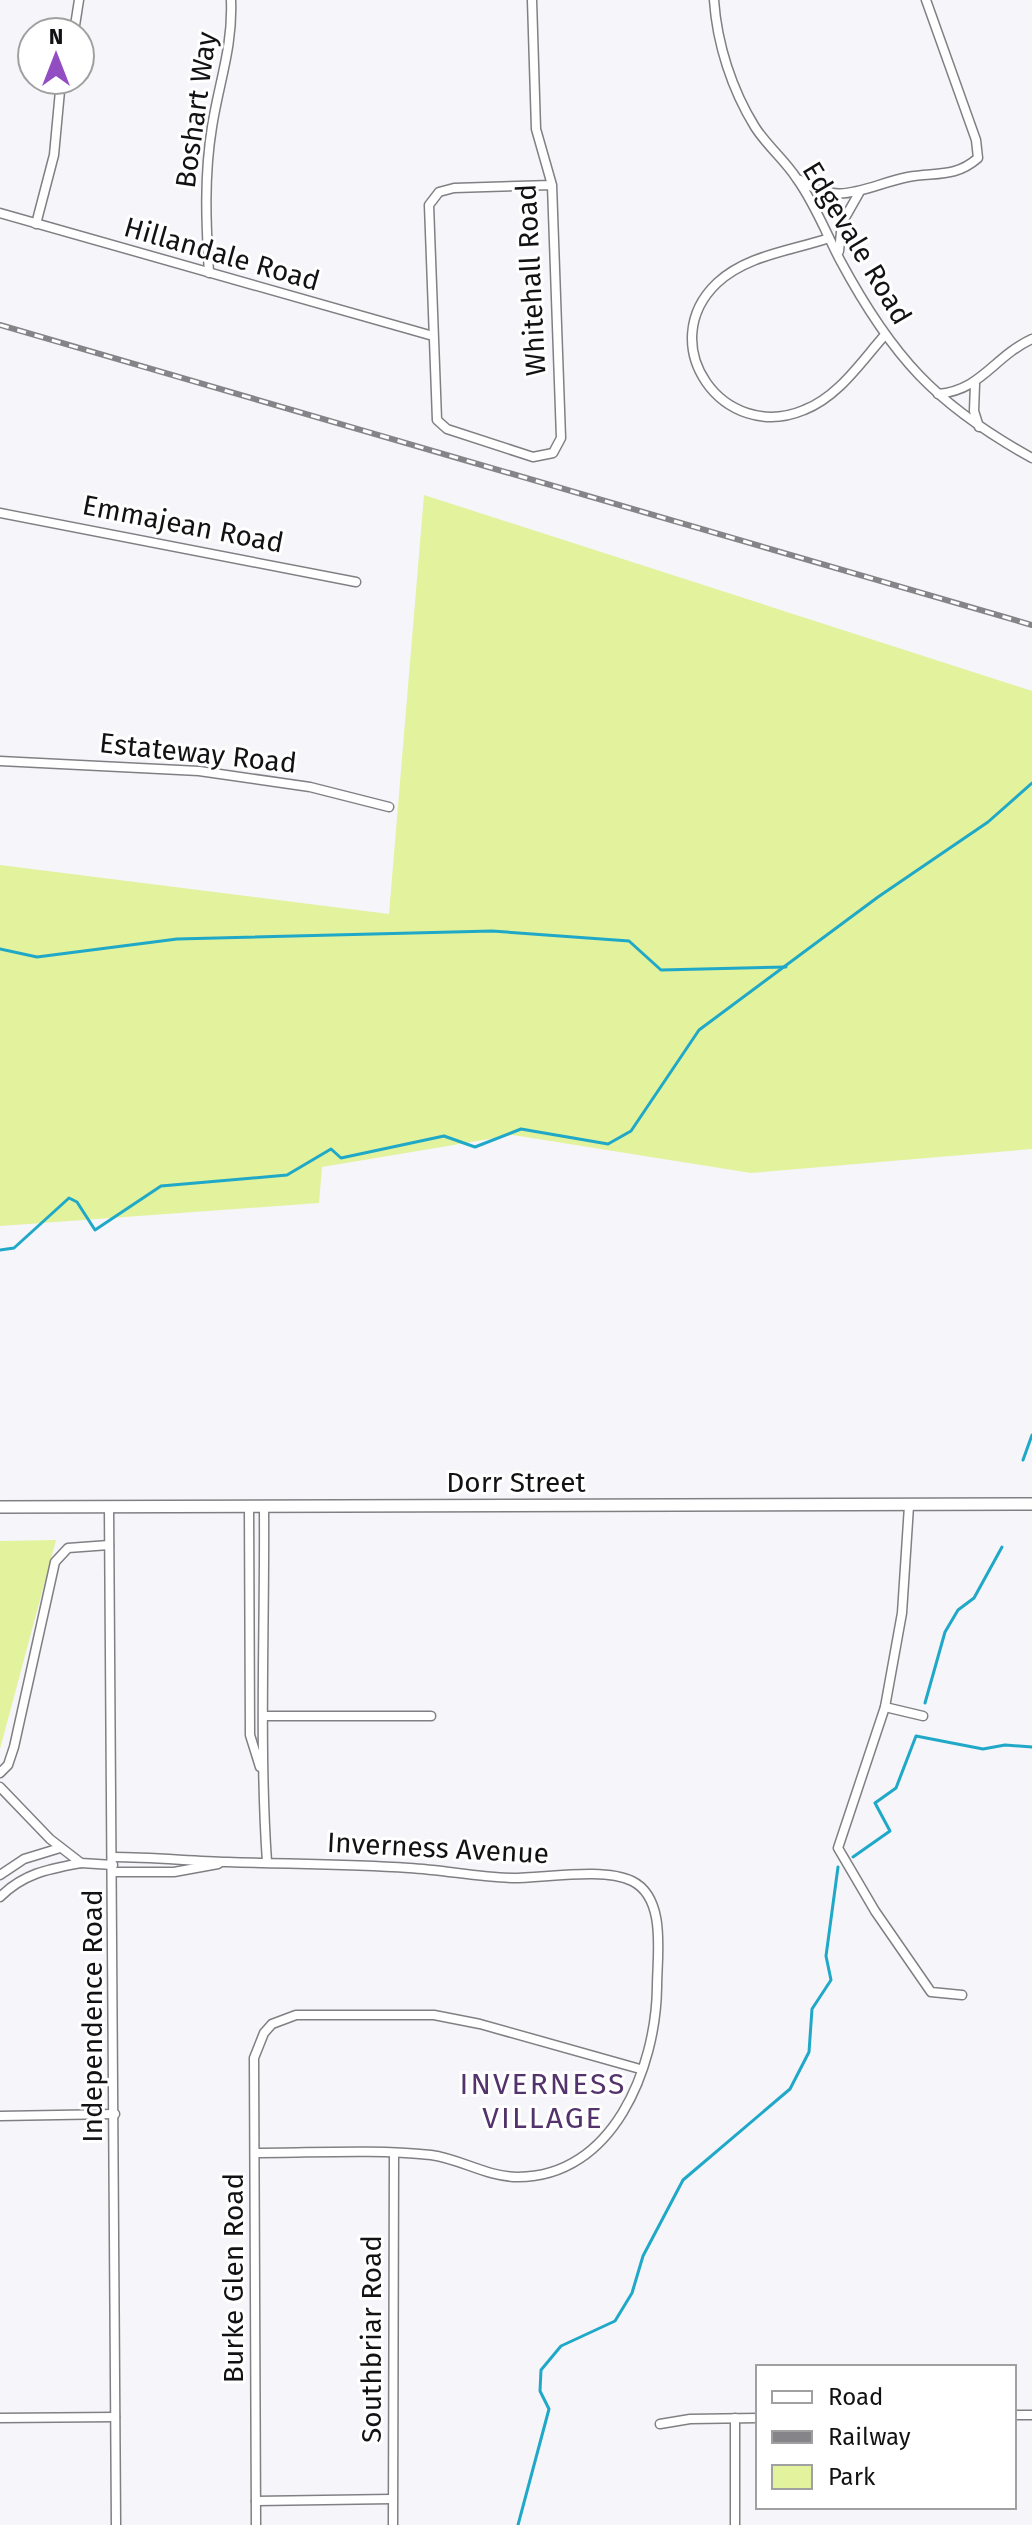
<svg xmlns="http://www.w3.org/2000/svg" width="1032" height="2525" font-family="'Fira Sans',sans-serif">
  <style>
    .green { fill: #e2f29d }
    .lines { fill: none; stroke-linecap: round; stroke-linejoin: round }
    .stream { stroke: #1fa8c7; stroke-width: 3 }
    .minor-casing { stroke: #808084; stroke-width: 11 }
    .secondary-casing { stroke: #808084; stroke-width: 14 }
    .minor { stroke: #fff; stroke-width: 8 }
    .secondary { stroke: #fff; stroke-width: 11 }
    .rail-casing { stroke: #858589; stroke-width: 6 }
    .rail { stroke: #fff; stroke-width: 3; stroke-dasharray: 9; stroke-linecap: butt }
    .labels { text-anchor: middle; dominant-baseline: central; stroke-width: 6; stroke-linejoin: round; paint-order: stroke }
    .street-label { font-size: 28px; fill: #121214; stroke: #fff }
    .neighbourhood-label { font-size: 30px; letter-spacing: 2px; fill: #54336d; stroke: #fff }
  </style>
  <rect width="100%" height="100%" fill="#f5f5fa"/>
  <g class="green">
    <path d="M424 495 1032 691V1149L751 1173 513 1135 322 1167 319 1203 0 1226V865L389 914Z"/>
    <path d="M56 1540 0 1749V1541Z"/>
  </g>
  <g class="lines">
    <g class="stream">
      <path d="M0 949 37 957 177 939 492 931 629 941 661 970 786 967"/>
      <path d="M0 1250 14 1248 69 1198 77 1202 95 1230 161 1186 287 1175 331 1149 341 1158 444 1136 475 1147 521 1129 608 1144 631 1131 699 1030 878 897 988 822 1032 783"/>
      <path d="M1023 1460 1032 1435"/>
      <path d="M925 1703 945 1632 958 1610 974 1598 1002 1547"/>
      <path d="M853 1857 890 1831 875 1803 896 1788 916 1736 983 1749 1005 1745 1032 1747"/>
      <path d="M518 2525 549 2409 540 2391 541 2370 561 2346 615 2321 632 2293 643 2256 683 2180 790 2089 809 2052 812 2009 831 1980 826 1956 838 1867"/>
    </g>
    <defs>
      <g id="minor">
        <path d="M532 0 536 129 552 185 561 438 553 453 533 457 447 429 437 420 429 205 439 192 454 188 552 185"/>
        <path d="M714 0C717 44 732 90 755 127 767 146 785 160 797 179 815 204 826 233 840 260 892 357 936 405 1032 458"/>
        <path d="M74 32 79 0"/>
        <path d="M800 180C838 208 868 185 908 177 936 172 955 178 978 158L976 140 926 0"/>
        <path d="M0 213 433 336"/>
        <path d="M36 224 54 155 61 80"/>
        <path d="M829 238C791 251 747 255 717 283 653 344 723 444 804 410 838 397 861 362 884 336"/>
        <path d="M839 251 842 223 859 193"/>
        <path d="M209 273C206 223 204 176 212 127 219 82 233 47 231 0"/>
        <path d="M975 384 974 411 979 427"/>
        <path d="M938 394C982 390 993 357 1032 339"/>
        <path d="M0 513 356 582"/>
        <path d="M0 761 199 771 310 787 389 807"/>
        <path d="M909 1506 902 1613 885 1707 838 1848 875 1911 931 1992 962 1995"/>
        <path d="M109 1507 116 2525"/>
        <path d="M249 1507 250 1735 260 1767"/>
        <path d="M264 1507C265 1625 259 1745 267 1862"/>
        <path d="M885 1707 923 1716"/>
        <path d="M265 1716H431"/>
        <path d="M0 1773 8 1765 14 1747 55 1562 68 1548 109 1545"/>
        <path d="M0 1787 50 1839 81 1863 113 1865"/>
        <path d="M113 1857C152 1857 190 1861 228 1862 289 1864 349 1864 409 1868 444 1870 478 1877 512 1878 545 1878 604 1867 632 1881 667 1898 657 1956 657 1987 656 2068 613 2177 518 2177 487 2177 461 2159 431 2155 373 2149 313 2153 255 2153"/>
        <path d="M113 1872H174L218 1864"/>
        <path d="M0 1875 24 1859 60 1848"/>
        <path d="M0 1897C24 1873 49 1869 81 1863"/>
        <path d="M0 2116 115 2114"/>
        <path d="M1014 2415H1032"/>
        <path d="M0 2418 115 2417"/>
        <path d="M735 2418V2525"/>
        <path d="M660 2424 690 2419 758 2418"/>
        <path d="M256 2501 392 2499"/>
        <path d="M256 2525 254 2058 264 2033 272 2024 296 2015H434L480 2024 640 2069"/>
        <path d="M393 2525 394 2154"/>
      </g>
      <path id="secondary" d="M0 1507 1032 1504"/>
    </defs>
    <use href="#minor" class="minor-casing"/>
    <use href="#secondary" class="secondary-casing"/>
    <use href="#minor" class="minor"/>
    <use href="#secondary" class="secondary"/>
    <defs>
      <path id="rail" d="M0 325 1032 625"/>
    </defs>
    <use href="#rail" class="rail-casing"/>
    <use href="#rail" class="rail"/>
  </g>
  <g class="labels">
    <g class="street-label">
      <text transform="translate(196 110) rotate(-82)">Boshart Way</text>
      <text transform="translate(857 243) rotate(59)">Edgevale Road</text>
      <text transform="translate(222 254) rotate(16)">Hillandale Road</text>
      <text transform="translate(531 280) rotate(-93)">Whitehall Road</text>
      <text transform="translate(183 524) rotate(11)">Emmajean Road</text>
      <text transform="translate(198 753) rotate(6)">Estateway Road</text>
      <text x="516" y="1482">Dorr Street</text>
      <text transform="translate(438 1848) rotate(3)">Inverness Avenue</text>
      <text transform="translate(92 2016) rotate(-90)">Independence Road</text>
      <text transform="translate(233 2278) rotate(-90)">Burke Glen Road</text>
      <text transform="translate(371 2339) rotate(-90)">Southbriar Road</text>
    </g>
    <g class="neighbourhood-label">
      <text x="543" y="2084">INVERNESS<tspan x="543" dy="34">VILLAGE</tspan></text>
    </g>
  </g>
  <rect x="756" y="2365" width="260" height="144" fill="#ffffff" stroke="#a0a0a1" stroke-width="2"/>
  <rect x="772" y="2391" width="40" height="12" fill="#ffffff" stroke="#a0a0a1" stroke-width="2"/>
  <text x="828" y="2405" font-size="24" fill="#121214">Road</text>
  <rect x="772" y="2431" width="40" height="12" fill="#858589" stroke="#a0a0a1" stroke-width="2"/>
  <text x="828" y="2445" font-size="24" fill="#121214">Railway</text>
  <rect x="772" y="2465" width="40" height="24" fill="#e2f29d" stroke="#a0a0a1" stroke-width="2"/>
  <text x="828" y="2485" font-size="24" fill="#121214">Park</text>
  <g transform="translate(56 56)"><circle r="38" fill="#ffffff" stroke="#a0a0a1" stroke-width="2"/>
  <path d="M0-6L14 30L0 20L-14 30Z" fill="#914dc1"/>
  <text y="-12" font-size="22" font-weight="bold" text-anchor="middle" fill="#121214">N</text>
  </g>
</svg>
